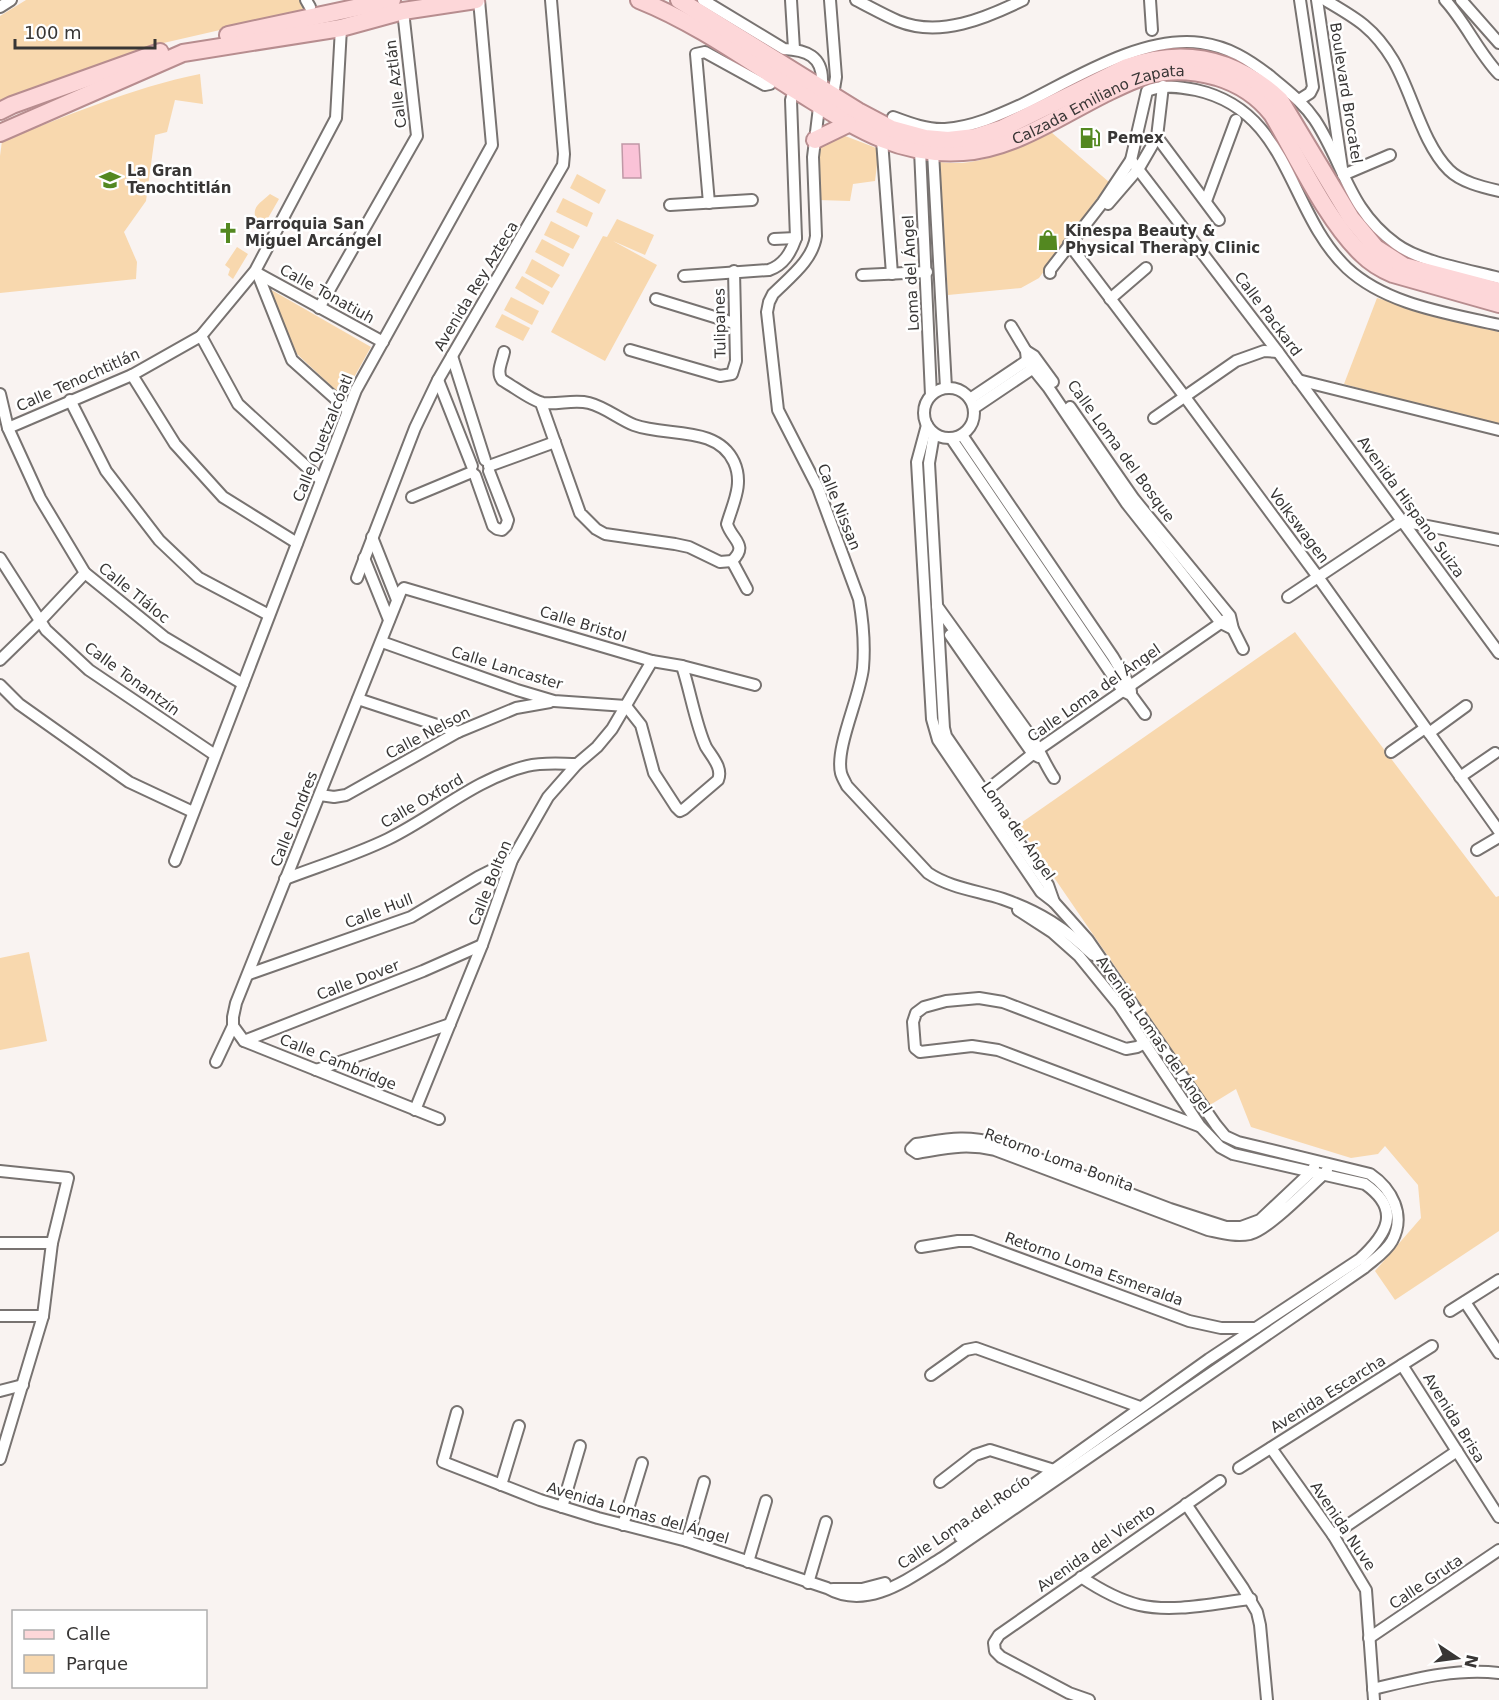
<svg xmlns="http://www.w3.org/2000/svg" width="1499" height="1700" font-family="'DejaVu Sans',sans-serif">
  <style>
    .green { fill: #f8d8ae }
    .water { fill: #fac2d7; stroke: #c098a6; stroke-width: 1.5 }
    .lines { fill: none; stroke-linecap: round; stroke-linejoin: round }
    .street-casing { stroke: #787371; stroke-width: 14 }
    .primary-casing { stroke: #b78d8f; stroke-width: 20 }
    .street { stroke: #fff; stroke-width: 10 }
    .primary { stroke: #fdd7d9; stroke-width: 16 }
    .labels { text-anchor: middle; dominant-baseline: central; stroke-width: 5; stroke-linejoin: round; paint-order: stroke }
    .street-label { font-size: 15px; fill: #383635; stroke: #fff }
    .poi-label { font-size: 15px; font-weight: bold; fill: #383635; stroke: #fff; text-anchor: start }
  </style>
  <rect width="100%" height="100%" fill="#f9f3f1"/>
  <g class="green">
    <path d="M26 0H301L307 10 146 47 0 103V16Z"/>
    <path d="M200 74 203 104 175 100 167 132 155 135 146 201 124 232 137 262 136 279 0 293V156L2 141C67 116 131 88 200 74Z"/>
    <path d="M1051 132 1109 182 1039 278 1021 288 948 295 939 162C979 168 1015 148 1051 132Z"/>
    <path d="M840 134 879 149 875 181 853 184 850 201 818 200 815 152 824 137Z"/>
    <path d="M577 174 606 190 599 204 570 188Z"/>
    <path d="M270 194 279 199 260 232 251 226 256 219C251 206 262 202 270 194Z"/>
    <path d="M563 198 593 213 587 227 556 212Z"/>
    <path d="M617 219 654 235 645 255 613 241 657 265 605 361 551 332 603 236 607 237Z"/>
    <path d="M551 221 580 236 573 249 544 235Z"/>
    <path d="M542 239 570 254 563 267 535 252Z"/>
    <path d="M237 247 248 254 233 279 228 275 230 269 225 265Z"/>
    <path d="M532 259 560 275 552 288 525 273Z"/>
    <path d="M522 276 550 292 543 305 515 288Z"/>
    <path d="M268 288 371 347 343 397 297 354Z"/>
    <path d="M511 297 539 311 532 325 504 310Z"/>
    <path d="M1377 298 1499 332V432L1494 426 1344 384Z"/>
    <path d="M502 314 530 328 523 341 495 327Z"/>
    <path d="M1295 632 1496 897 1499 896V1231L1395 1300 1375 1271 1421 1218 1418 1185 1385 1146 1378 1154 1351 1158 1251 1127 1236 1089 1210 1105 1018 825Z"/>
    <path d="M29 952 47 1041 0 1050V958Z"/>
  </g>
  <path class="water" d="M622 144H639L641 178H623Z"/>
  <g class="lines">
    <defs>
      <g id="street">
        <path d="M306 0 310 7"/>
        <path d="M703 0 784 49C806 50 823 56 822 82L813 157 816 236C813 260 790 277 773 294L769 302 767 312 778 410 818 488 859 599C863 622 865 645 863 668 860 697 835 748 841 773 842 777 845 782 847 786L928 873C950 888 979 891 1003 899 1040 912 1065 928 1093 955"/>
        <path d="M791 0 794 49"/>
        <path d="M830 0 836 77 832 101"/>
        <path d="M856 0C870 7 884 15 898 21 940 38 986 18 1023 0"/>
        <path d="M1150 0 1152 30"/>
        <path d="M1317 0 1343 175 1390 155"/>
        <path d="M1325 0C1356 18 1374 28 1393 60 1412 92 1422 143 1449 170 1461 182 1482 187 1499 191"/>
        <path d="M1445 0C1466 23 1478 52 1499 74"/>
        <path d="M1461 0 1499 43"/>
        <path d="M0 7 11 0"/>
        <path d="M1299 100 1310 93 1313 87 1300 0"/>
        <path d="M893 117C909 123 927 130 945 129 973 127 999 115 1023 104 1074 79 1142 35 1201 43 1229 47 1248 59 1270 76 1286 90 1303 102 1315 120 1345 166 1348 209 1396 244 1420 262 1469 270 1499 278"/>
        <path d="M1157 137 1219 220"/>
        <path d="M882 140 892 274"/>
        <path d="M920 150 931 395"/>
        <path d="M933 152 946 388"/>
        <path d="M1131 160 1278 352 1499 653"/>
        <path d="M1206 201 1236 120"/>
        <path d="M709 203 696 54 705 52 765 85 770 84 779 72"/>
        <path d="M1108 204 1139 168 1157 137 1163 86"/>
        <path d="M670 205 752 200"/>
        <path d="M774 239 796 238"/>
        <path d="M1069 244 1185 397 1318 577 1499 831"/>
        <path d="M255 272 383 342"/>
        <path d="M257 272 292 360 348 410"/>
        <path d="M1050 273V270L1103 202 1131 160 1147 91C1162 84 1181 87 1196 90 1291 111 1287 211 1347 268 1387 305 1448 313 1499 325"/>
        <path d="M862 275 927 272"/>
        <path d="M684 276 769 270C784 265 791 252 796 238L791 100 795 86"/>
        <path d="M656 299 734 323"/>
        <path d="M1110 299 1146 268"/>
        <path d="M319 308 417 136 403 11"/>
        <path d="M1011 326 1026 351 1027 361 1048 387 1127 504 1221 623 1233 629"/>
        <path d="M201 336 238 404 321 480"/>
        <path d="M630 350 720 376 732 374 736 361 734 271"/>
        <path d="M1026 351 1034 356 1053 382"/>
        <path d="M504 352C502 362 496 372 502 380 513 386 532 401 543 403 558 405 574 399 589 403 605 407 619 419 634 425 666 437 717 425 734 462 744 484 733 503 727 524 732 540 749 545 732 561L720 562 689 547 675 544 605 534 596 529 580 513 541 403"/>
        <path d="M452 356 485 460"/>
        <path d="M132 375 175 444 223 497 297 543"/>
        <path d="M438 380 472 466"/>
        <path d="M1298 380 1499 430"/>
        <circle cx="949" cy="413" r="25"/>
        <path d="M0 394 8 428 40 498 85 573 164 637 243 684"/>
        <path d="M970 399 1031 358"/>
        <path d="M70 400 106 471 159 540 199 578 269 615"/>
        <path d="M1070 407 1134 499 1230 616 1233 629 1243 649"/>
        <path d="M974 408 1038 365"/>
        <path d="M1154 418 1236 361 1264 351 1278 352"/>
        <path d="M8 428 132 375 201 336 255 271 336 118 341 28"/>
        <path d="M934 434 929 463 944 728 946 736 1048 885 1054 902"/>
        <path d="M962 435 1113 657 1130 686 1131 692"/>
        <path d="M951 438 1123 691 1131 695 1145 714"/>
        <path d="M489 466 555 442"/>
        <path d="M475 475 493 526 497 529 502 530 506 526 508 520 489 471"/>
        <path d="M412 497 472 472"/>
        <path d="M372 537 397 600"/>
        <path d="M0 558 46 630 89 670 215 755"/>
        <path d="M364 558 389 620"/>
        <path d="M732 561 747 589"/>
        <path d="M357 578 415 428 438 380 563 165 564 154 551 0"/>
        <path d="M1288 597 1402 521 1499 540"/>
        <path d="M937 606 1029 734C1039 748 1044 763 1054 778"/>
        <path d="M950 635 1023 740 1033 754 1039 757"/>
        <path d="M382 642 517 690 554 701 626 706 641 725 654 773 676 807 680 811 684 809 718 780C723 768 712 757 706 747 696 726 690 690 682 666"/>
        <path d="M0 660 40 621 85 573"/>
        <path d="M0 685 19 704 129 782 193 812"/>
        <path d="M358 699 458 732"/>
        <path d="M1429 733 1466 706"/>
        <path d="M1391 752 1425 728"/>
        <path d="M1460 777 1495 753"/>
        <path d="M982 794 1039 749 1225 620"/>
        <path d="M320 795 334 797 346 795 458 732 516 708 550 702"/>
        <path d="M1477 850 1499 837"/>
        <path d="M175 861 356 390 492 145 479 0"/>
        <path d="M285 879C319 866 355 855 388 839 435 816 475 779 527 766 544 762 561 764 577 764"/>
        <path d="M249 974 411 917 478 877 512 860"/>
        <path d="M233 1026 244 1041 439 1119"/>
        <path d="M244 1041 423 971 482 945"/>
        <path d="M1145 1043 1137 1047 1126 1049 1003 1002 979 998 946 1001 924 1007 916 1013 913 1022 915 1048 920 1052 972 1046 998 1050 1199 1126"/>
        <path d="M216 1062 233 1026V1017L236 1003 401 591 404 588 652 661 682 666 755 685"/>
        <path d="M316 1070 450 1024"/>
        <path d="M415 1110 482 945 512 860 548 797 577 764 597 747 612 729 652 661"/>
        <path d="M1314 1167 1312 1171 1260 1220 1241 1227H1226L1170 1209 997 1143C964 1135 949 1139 916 1144L911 1149 917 1153C947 1148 965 1143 995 1150L1208 1230C1222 1233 1236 1237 1250 1234 1269 1229 1308 1188 1324 1174L1327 1170"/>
        <path d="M0 1171 68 1178 52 1243 43 1316 0 1459"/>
        <path d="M0 1243H52"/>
        <path d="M921 1247 958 1241H972L1189 1321 1221 1328H1256"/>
        <path d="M1465 1302 1499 1353"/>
        <path d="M1450 1311 1499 1280"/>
        <path d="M0 1316H43"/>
        <path d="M1402 1365 1499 1517"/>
        <path d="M931 1375 966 1350 976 1348 1140 1407"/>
        <path d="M0 1391 23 1385"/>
        <path d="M457 1412 443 1462 540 1500 598 1518 687 1541 827 1588C867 1611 908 1579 942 1558L1364 1268C1373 1260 1386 1252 1392 1241 1406 1215 1392 1189 1370 1174L1238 1142 1225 1136 1216 1125 1088 940 1054 902 1041 892 938 740 932 719 917 462 927 425"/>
        <path d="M1271 1448 1333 1535 1366 1590 1374 1700"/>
        <path d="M1239 1468 1432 1346"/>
        <path d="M940 1482 975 1455 990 1450 1054 1470 1057 1473"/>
        <path d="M501 1485 519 1426"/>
        <path d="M1186 1504 1243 1588 1257 1612 1260 1625 1267 1700"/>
        <path d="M562 1507 580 1446"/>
        <path d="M623 1525 642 1463"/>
        <path d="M1333 1535 1457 1451"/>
        <path d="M960 1537 1209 1359 1360 1259C1387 1234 1402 1210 1365 1184L1233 1154 1220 1147 1200 1126 1119 1005 1079 956 1052 932 1018 910"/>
        <path d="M687 1541 704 1482"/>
        <path d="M748 1562 766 1501"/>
        <path d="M1081 1577C1099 1589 1118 1600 1139 1605 1174 1613 1215 1603 1251 1599"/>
        <path d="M808 1583 826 1522"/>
        <path d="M833 1589H862L885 1583"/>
        <path d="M1369 1638 1499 1550"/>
        <path d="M1373 1689C1415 1679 1456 1668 1499 1673"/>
        <path d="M1089 1700 1069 1693 1001 1657 995 1651 994 1643 999 1635 1220 1481"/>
      </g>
      <g id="primary">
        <path id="s1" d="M639 0C694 22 743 57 792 88 848 122 893 157 963 152 1013 149 1060 116 1104 94 1121 86 1140 76 1159 73 1179 69 1198 72 1217 77 1240 84 1257 95 1272 114 1297 156 1327 221 1362 254 1371 263 1381 269 1393 274L1499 304"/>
        <path d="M679 0 858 111 892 129 925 138 948 140 975 137 1003 128 1127 67C1185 47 1235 58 1280 100L1351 218 1376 248 1404 266 1499 291"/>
        <path d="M228 35 392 0"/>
        <path d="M0 111 12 105 160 52"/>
        <path d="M0 133 183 53 341 28 403 11 476 0"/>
        <path d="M815 140 848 124"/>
      </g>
    </defs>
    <use href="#street" class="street-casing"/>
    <use href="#primary" class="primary-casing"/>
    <use href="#street" class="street"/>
    <use href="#primary" class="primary"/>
  </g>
  <defs>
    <symbol id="fuel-bare" viewBox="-9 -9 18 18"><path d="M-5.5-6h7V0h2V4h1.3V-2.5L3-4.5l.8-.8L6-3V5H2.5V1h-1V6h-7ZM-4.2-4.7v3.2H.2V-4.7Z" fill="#538820" stroke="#fff" stroke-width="2.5" paint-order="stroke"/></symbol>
    <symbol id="school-bare" viewBox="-9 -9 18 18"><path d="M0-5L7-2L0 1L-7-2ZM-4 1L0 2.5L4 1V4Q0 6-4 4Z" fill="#538820" stroke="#fff" stroke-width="2.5" paint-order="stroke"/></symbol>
    <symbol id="church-bare" viewBox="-9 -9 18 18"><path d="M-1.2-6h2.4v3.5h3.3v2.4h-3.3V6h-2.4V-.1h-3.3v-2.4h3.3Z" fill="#538820" stroke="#fff" stroke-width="2.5" paint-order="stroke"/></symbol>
    <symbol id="shop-bare" viewBox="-9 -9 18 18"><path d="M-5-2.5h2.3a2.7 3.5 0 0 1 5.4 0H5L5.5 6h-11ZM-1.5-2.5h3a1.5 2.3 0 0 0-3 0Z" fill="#538820" stroke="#fff" stroke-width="2.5" paint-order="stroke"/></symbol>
  </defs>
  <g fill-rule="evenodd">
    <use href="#fuel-bare" x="1075" y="123" width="30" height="30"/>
    <use href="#school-bare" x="95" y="165" width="30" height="30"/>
    <use href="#church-bare" x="213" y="218" width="30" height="30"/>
    <use href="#shop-bare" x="1033" y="225" width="30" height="30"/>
  </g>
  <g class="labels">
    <g class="street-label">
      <text transform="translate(396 84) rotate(-97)">Calle Aztlán</text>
      <text transform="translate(1346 93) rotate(81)">Boulevard Brocatel</text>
      <text stroke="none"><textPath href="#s1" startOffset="508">Calzada Emiliano Zapata</textPath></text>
      <text transform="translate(911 273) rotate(-93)">Loma del Ángel</text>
      <text transform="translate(476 286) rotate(-59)">Avenida Rey Azteca</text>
      <text transform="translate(327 294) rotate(29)">Calle Tonatiuh</text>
      <text transform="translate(1268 314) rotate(53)">Calle Packard</text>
      <text transform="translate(720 323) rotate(-91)">Tulipanes</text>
      <text transform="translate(78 380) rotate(-24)">Calle Tenochtitlán</text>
      <text transform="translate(323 438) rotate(-68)">Calle Quetzalcóatl</text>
      <text transform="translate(1121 451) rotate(54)">Calle Loma del Bosque</text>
      <text transform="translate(839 507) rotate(68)">Calle Nissan</text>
      <text transform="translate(1411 507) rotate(54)">Avenida Hispano Suiza</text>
      <text transform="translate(1299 526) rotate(53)">Volkswagen</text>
      <text transform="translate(134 593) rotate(39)">Calle Tláloc</text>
      <text transform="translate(583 624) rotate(17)">Calle Bristol</text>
      <text transform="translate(507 668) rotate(17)">Calle Lancaster</text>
      <text transform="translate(132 679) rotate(36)">Calle Tonantzín</text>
      <text transform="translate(1094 693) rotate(-35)">Calle Loma del Ángel</text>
      <text transform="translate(428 733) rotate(-28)">Calle Nelson</text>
      <text transform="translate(422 801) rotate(-30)">Calle Oxford</text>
      <text transform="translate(294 819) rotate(-68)">Calle Londres</text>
      <text transform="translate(1018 831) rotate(55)">Loma del Ángel</text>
      <text transform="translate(490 883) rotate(-68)">Calle Bolton</text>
      <text transform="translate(379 911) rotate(-21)">Calle Hull</text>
      <text transform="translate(358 980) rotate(-21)">Calle Dover</text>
      <text transform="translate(1154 1035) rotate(55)">Avenida Lomas del Ángel</text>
      <text transform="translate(338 1062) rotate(22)">Calle Cambridge</text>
      <text transform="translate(1059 1160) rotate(20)">Retorno Loma Bonita</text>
      <text transform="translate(1094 1269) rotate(20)">Retorno Loma Esmeralda</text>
      <text transform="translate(1328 1394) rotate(-32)">Avenida Escarcha</text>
      <text transform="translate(1454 1418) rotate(58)">Avenida Brisa</text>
      <text transform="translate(638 1513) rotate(16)">Avenida Lomas del Ángel</text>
      <text transform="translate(964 1522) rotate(-34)">Calle Loma del Rocío</text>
      <text transform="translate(1343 1526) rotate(56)">Avenida Nuve</text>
      <text transform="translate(1096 1548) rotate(-35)">Avenida del Viento</text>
      <text transform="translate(1426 1582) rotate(-34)">Calle Gruta</text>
    </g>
    <g class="poi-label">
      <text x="1107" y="138">Pemex</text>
      <text x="127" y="171">La Gran<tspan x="127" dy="17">Tenochtitlán</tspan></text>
      <text x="245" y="224">Parroquia San<tspan x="245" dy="17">Miguel Arcángel</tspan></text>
      <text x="1065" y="231">Kinespa Beauty &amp;<tspan x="1065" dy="17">Physical Therapy Clinic</tspan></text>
    </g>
  </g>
  <rect x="12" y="1610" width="195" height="78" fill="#ffffff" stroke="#afafae" stroke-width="1.5"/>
  <rect x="24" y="1630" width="30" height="9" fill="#fdd7d9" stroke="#afafae" stroke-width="1.5"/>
  <text x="66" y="1640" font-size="18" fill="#383635">Calle</text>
  <rect x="24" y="1655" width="30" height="18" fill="#f8d8ae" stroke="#afafae" stroke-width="1.5"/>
  <text x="66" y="1670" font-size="18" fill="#383635">Parque</text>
  <g transform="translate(1457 1658) rotate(103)" stroke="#ffffff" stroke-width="4.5" paint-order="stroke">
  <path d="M0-4.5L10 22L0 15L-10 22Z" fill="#383635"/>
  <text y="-9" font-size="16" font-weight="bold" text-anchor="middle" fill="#383635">N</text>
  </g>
  <path d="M15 39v9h140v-9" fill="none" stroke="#383635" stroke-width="3"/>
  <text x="24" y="39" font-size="18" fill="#383635" stroke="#ffffff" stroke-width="4.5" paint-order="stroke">100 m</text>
</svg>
